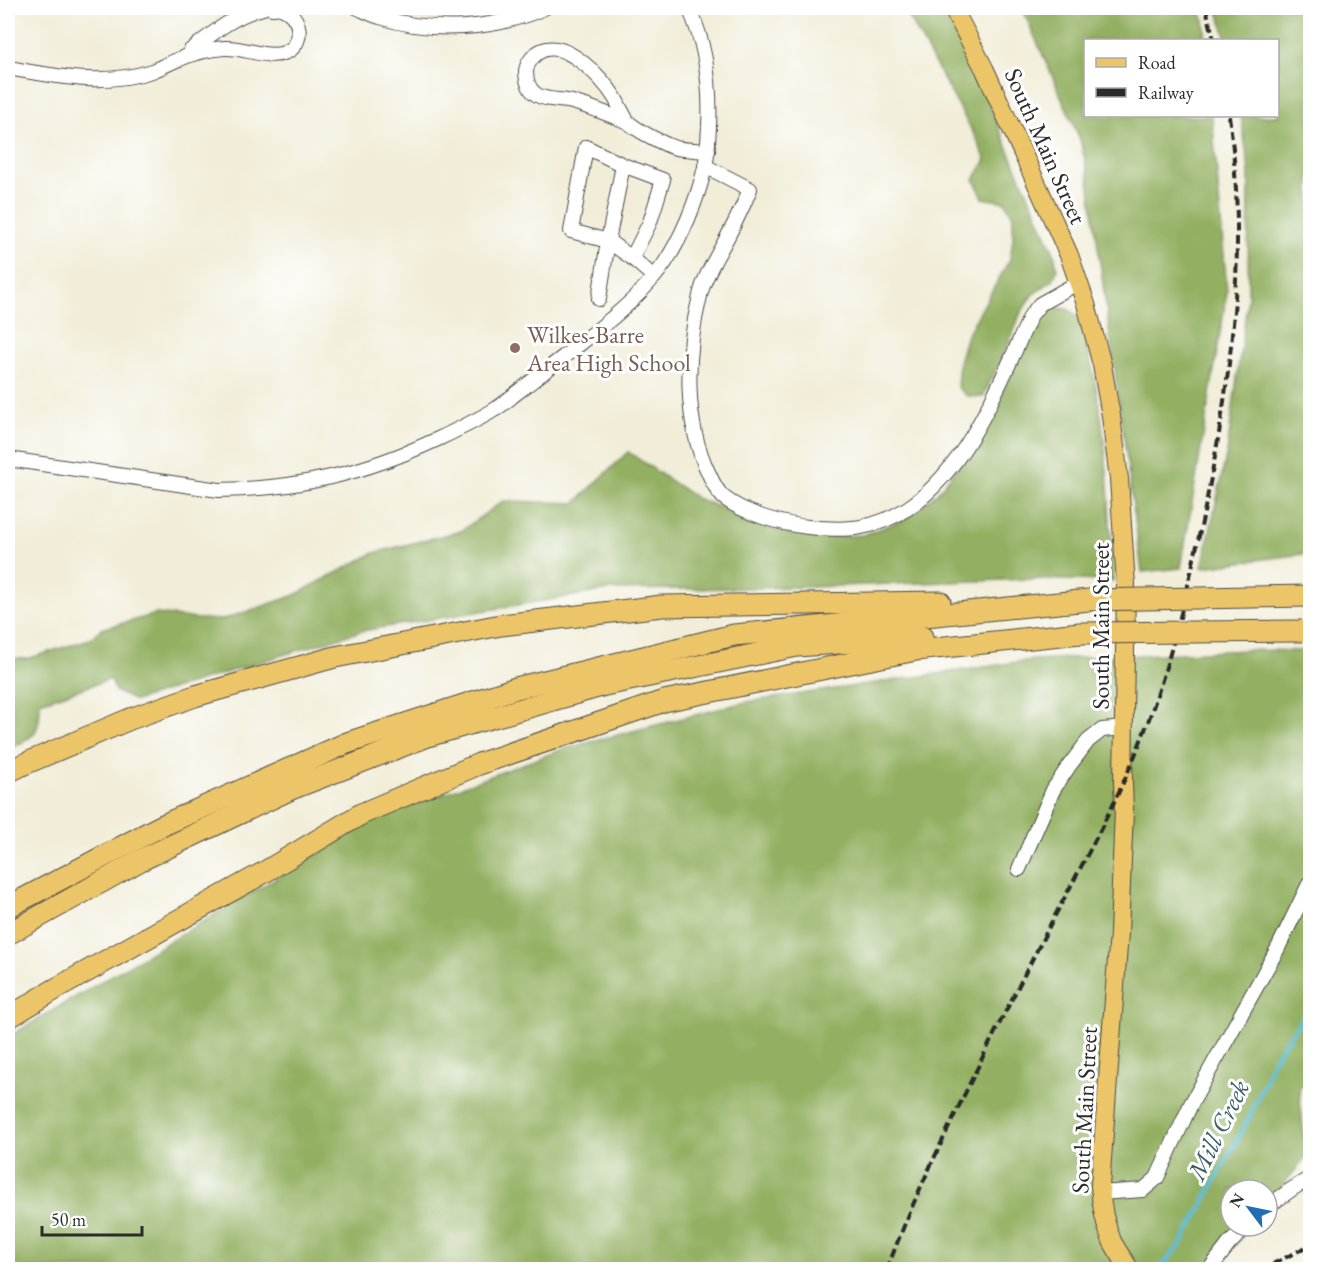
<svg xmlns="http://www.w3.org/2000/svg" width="1318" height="1277" font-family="'EB Garamond',serif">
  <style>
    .forest { fill: #93b062; stroke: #5f6e46; stroke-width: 1.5 }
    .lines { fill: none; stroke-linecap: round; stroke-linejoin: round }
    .stream { stroke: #5ac0d8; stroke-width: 4 }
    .minor-casing { stroke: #494845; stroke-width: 16 }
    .major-casing { stroke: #494845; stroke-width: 20 }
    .highway-casing { stroke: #494845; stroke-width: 23 }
    .minor { stroke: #fff; stroke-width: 14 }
    .major { stroke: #edc569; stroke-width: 18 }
    .highway { stroke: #edc569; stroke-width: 21 }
    .rail { stroke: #2b2b2b; stroke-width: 4; stroke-dasharray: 9 4.5; stroke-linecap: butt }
    .highway-bridge-casing { stroke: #494845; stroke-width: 23; stroke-linecap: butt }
    .highway-bridge { stroke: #edc569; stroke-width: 21 }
    .education-dot { fill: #8d6e63; stroke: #fff; stroke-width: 2 }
    .labels { text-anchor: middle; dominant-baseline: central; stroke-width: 6; stroke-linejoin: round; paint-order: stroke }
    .street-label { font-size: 24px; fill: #2b2b2b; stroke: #fff }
    .education-label { font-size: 24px; fill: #785e54; stroke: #fff; text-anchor: start }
    .water-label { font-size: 26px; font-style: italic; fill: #3b5f68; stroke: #fff }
  </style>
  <rect width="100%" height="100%" fill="#fff"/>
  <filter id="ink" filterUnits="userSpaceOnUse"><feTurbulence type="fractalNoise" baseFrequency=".0167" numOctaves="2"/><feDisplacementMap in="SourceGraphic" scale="12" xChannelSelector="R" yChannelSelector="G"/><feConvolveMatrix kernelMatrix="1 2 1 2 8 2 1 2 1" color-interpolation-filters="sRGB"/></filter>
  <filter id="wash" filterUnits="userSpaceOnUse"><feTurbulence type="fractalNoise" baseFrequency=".008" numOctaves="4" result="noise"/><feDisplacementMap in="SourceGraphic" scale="24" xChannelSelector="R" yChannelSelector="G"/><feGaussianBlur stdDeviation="1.35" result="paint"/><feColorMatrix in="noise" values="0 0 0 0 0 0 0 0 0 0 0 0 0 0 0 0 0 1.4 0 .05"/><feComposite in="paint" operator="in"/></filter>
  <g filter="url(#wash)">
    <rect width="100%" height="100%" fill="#f1edd8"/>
    <g class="forest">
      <path d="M904 8H942L973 69 1054 253 1057 269 1053 280 1032 295 1020 314 1012 336 983 397 967 396 957 387 959 362 967 335 1010 259 1013 239V216L1005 202 983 198 974 179 986 160 976 138Z"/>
      <path d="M1022 8H1198L1204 21 1206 40H1086V116H1212L1227 292 1181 568 1142 572 1088 173 1080 139Z"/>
      <path d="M1217 8H1310V553L1202 567 1227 452 1248 296 1249 170 1241 116H1278V40H1227Z"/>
      <path d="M1051 307C1060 308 1071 308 1076 316 1081 324 1086 343 1088 351 1108 426 1109 504 1113 581L1031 579 808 587 609 590 361 631 215 676 135 701 115 691 111 679 40 702C40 736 35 735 8 750V658L27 659 90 639 101 629 157 614 197 619 222 620 293 596 374 553 461 531 503 501 575 503 628 452 696 498 781 532 828 537 863 535 906 519 938 492 969 452 992 414 1039 315Z"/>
      <path d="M1249 650 1310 651V1073L1299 1090 1306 1157 1267 1205V1190H1231V1226H1250L1215 1269H8V1037L376 819 563 749 746 702 1032 660Z"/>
    </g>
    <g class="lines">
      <path class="stream" d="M1158 1270 1182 1243 1251 1114 1274 1058 1310 1007"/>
    </g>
  </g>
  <g filter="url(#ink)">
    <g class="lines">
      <defs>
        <g id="minor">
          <path d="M358 8C365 11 372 15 380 17 432 34 494 30 544 8"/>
          <path d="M190 51C213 33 234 15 263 8"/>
          <path d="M8 68C56 76 103 87 152 71 160 68 169 63 177 60 193 53 208 49 225 48 243 47 268 59 284 53 306 45 302 15 281 8 278 7 275 8 272 8"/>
          <path d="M628 122C610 115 591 107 572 102 561 99 547 101 537 95 529 90 526 80 526 71 527 62 535 53 543 50 568 41 603 79 615 98 619 105 623 115 628 122 636 130 665 145 676 148 686 150 698 150 708 151"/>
          <path d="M623 165 608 241 632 258"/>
          <path d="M705 166 750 189C741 212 730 233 718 254 711 267 703 281 700 296 686 352 683 421 709 474 712 481 717 491 723 497 744 514 782 524 808 527 847 531 874 530 908 508 969 467 1001 380 1031 315L1040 304 1079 282"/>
          <path d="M599 299 608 241 571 231 586 147 623 165 663 180 650 222 632 258 654 277"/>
          <path d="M8 459 219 490C300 489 365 473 438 439 457 430 476 421 494 410 503 405 511 397 519 391 535 379 550 367 566 355 596 331 629 307 654 277 669 260 679 240 688 219 695 202 701 185 705 167 708 154 708 140 709 127 711 86 706 45 689 8"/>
          <path d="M1019 869 1053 790 1069 766 1088 741 1102 730 1124 728"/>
          <path d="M1100 1193 1143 1190 1157 1178 1191 1104 1278 948 1310 882"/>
          <path d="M1267 1207 1292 1189 1310 1178"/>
          <path d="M1209 1270 1229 1244 1247 1226"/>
        </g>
        <path id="major" d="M953 8 985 70 1069 255 1086 304 1102 365 1111 416 1119 479 1126 585 1123 783 1124 810 1119 933 1100 1186C1101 1204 1105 1224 1112 1241 1117 1251 1124 1260 1130 1270"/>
        <g id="highway">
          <path d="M8 772 22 765 130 719 195 696 335 657 501 625 662 606 940 602"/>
          <path d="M8 907 161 826 347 743 516 688 734 635 1089 600"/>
          <path d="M8 934 141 860 291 789 428 736 605 685 797 646 922 637"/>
          <path d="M8 1018 52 991 263 873 361 814 479 764 664 701 916 650 1080 633"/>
        </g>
      </defs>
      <use href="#minor" class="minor-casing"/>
      <use href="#major" class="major-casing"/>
      <use href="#highway" class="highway-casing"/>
      <use href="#minor" class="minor"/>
      <use href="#major" class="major"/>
      <use href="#highway" class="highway"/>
      <g class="rail">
        <path d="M1206 8 1214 40"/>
        <path d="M887 1270C907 1214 933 1160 959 1106 988 1045 1019 985 1050 925 1075 878 1101 831 1123 783 1159 704 1181 620 1199 536 1229 399 1249 256 1229 116"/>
        <path d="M1261 1270 1310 1245"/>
      </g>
      <defs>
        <g id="highway-bridge">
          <path d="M1089 600 1310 596"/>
          <path d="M1080 633 1302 631"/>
        </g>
      </defs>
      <use href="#highway-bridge" class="highway-bridge-casing"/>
      <use href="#highway-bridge" class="highway-bridge"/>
    </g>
  </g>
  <circle class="education-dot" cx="515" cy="348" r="6"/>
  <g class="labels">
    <g class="street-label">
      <text transform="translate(1046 146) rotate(66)">South Main Street</text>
      <text transform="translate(1100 626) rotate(-90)">South Main Street</text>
      <text transform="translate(1084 1110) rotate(-87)">South Main Street</text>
    </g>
    <g class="education-label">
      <text x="527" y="334">Wilkes-Barre<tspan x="527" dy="28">Area High School</tspan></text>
    </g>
    <g class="water-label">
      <text transform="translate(1218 1130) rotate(-64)">Mill Creek</text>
    </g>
  </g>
  <rect width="1318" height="1277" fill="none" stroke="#fff" stroke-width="30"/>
  <rect x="1084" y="39" width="195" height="78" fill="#ffffff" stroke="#aaaaaa" stroke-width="1.5"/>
  <rect x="1096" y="58" width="30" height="9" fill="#edc569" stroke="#aaaaaa" stroke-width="1.5"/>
  <text x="1138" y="69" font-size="18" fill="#2b2b2b">Road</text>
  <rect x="1096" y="88" width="30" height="9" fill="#2b2b2b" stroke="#aaaaaa" stroke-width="1.5"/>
  <text x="1138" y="99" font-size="18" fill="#2b2b2b">Railway</text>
  <g transform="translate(1249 1208) rotate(302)"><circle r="28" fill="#ffffff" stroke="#aaaaaa" stroke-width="1.5"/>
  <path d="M0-4.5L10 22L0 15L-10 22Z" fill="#1f6fb2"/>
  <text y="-9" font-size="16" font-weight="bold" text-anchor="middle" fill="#2b2b2b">N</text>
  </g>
  <path d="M42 1226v9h100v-9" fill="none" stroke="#2b2b2b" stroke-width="3"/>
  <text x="51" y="1226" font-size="18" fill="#2b2b2b" stroke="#ffffff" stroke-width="4.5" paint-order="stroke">50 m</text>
</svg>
